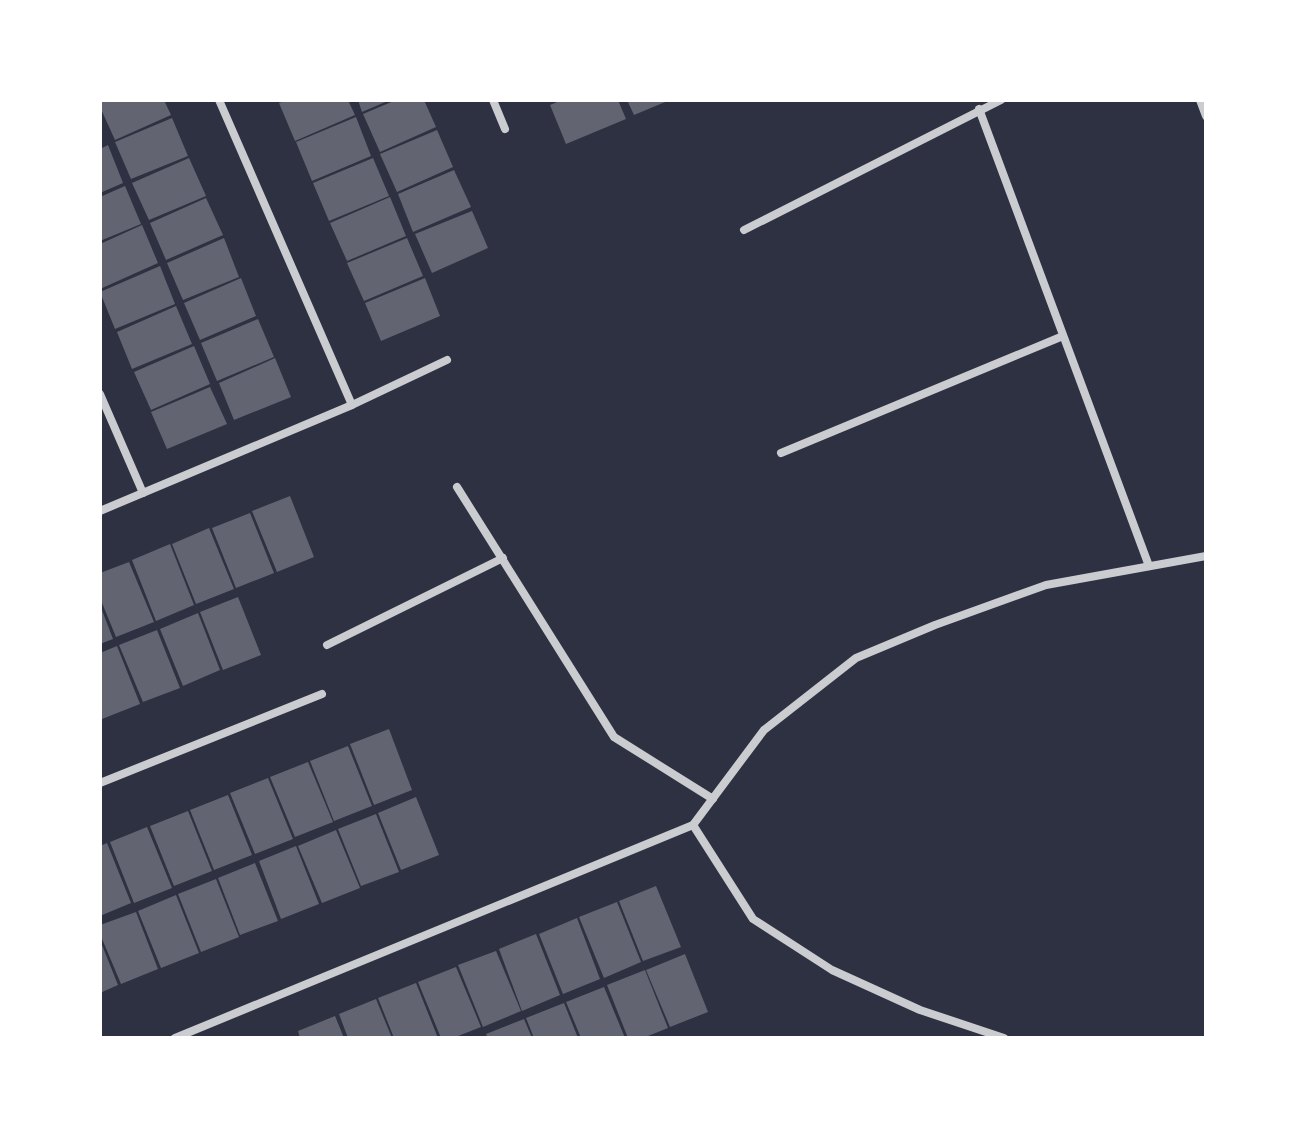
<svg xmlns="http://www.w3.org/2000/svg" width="1306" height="1138" font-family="'Asap Condensed',sans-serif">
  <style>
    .building { fill: #626471 }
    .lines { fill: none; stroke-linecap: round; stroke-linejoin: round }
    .minor { stroke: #caccd0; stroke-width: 8 }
  </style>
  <rect width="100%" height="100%" fill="#2d3142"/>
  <g class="building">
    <path d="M104 100H164L171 115 115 140 100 107V102Z"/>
    <path d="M287 100H348L355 115 295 141 279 103Z"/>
    <path d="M358 100H390L362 112Z"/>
    <path d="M396 100H424L436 127 380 152 363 114Z"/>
    <path d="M562 100H618L626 119 566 144 550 105Z"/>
    <path d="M627 100H670L634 115Z"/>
    <path d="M356 117 371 156 312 181 296 142Z"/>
    <path d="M172 118 188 156 131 179 115 142Z"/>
    <path d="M437 130 453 167 397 192 380 154Z"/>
    <path d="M108 145 123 183 100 193V149Z"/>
    <path d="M189 158 206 196 149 220 132 183Z"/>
    <path d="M373 158 389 196 329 221 313 183Z"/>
    <path d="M454 170 471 207 413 232 398 194Z"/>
    <path d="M125 186 141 224 100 241V197Z"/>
    <path d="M390 197 406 236 347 261 330 223Z"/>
    <path d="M206 198 223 235 166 260 150 223Z"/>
    <path d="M472 211 488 248 432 273 415 234Z"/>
    <path d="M142 225 158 263 100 289V244Z"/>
    <path d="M224 238 239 277 183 300 167 263Z"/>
    <path d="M407 238 423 276 364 301 347 263Z"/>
    <path d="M160 266 175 304 115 329 100 292Z"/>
    <path d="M241 278 256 316 200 340 184 303Z"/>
    <path d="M425 278 440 316 381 341 365 303Z"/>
    <path d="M176 306 192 344 132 369 117 332Z"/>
    <path d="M258 319 274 357 217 381 201 343Z"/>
    <path d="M194 346 210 384 151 410 134 372Z"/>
    <path d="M275 358 291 397 234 420 219 383Z"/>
    <path d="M210 387 227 424 167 449 151 412Z"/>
    <path d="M290 496 314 557 277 572 252 511Z"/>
    <path d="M250 513 274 573 236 588 212 528Z"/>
    <path d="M209 528 234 589 196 604 172 544Z"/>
    <path d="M170 544 194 605 156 621 132 560Z"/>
    <path d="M129 562 154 622 116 637 100 598V573Z"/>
    <path d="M238 597 261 655 223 670 200 612Z"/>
    <path d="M100 605 113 639 100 644Z"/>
    <path d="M198 613 220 670 183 686 160 629Z"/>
    <path d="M157 630 180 688 143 702 119 645Z"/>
    <path d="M117 646 140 704 102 719 100 713V653Z"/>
    <path d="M389 729 412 790 374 805 350 744Z"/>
    <path d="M348 746 372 806 334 821 310 761Z"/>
    <path d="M308 762 333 822 295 837 270 777Z"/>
    <path d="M268 778 293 839 255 854 230 793Z"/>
    <path d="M228 795 252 855 214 870 190 810Z"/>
    <path d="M416 797 439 855 401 870 378 813Z"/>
    <path d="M188 811 212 871 174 886 150 826Z"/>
    <path d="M376 814 399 872 361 886 338 829Z"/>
    <path d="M147 827 172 888 134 903 110 842Z"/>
    <path d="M336 830 360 888 322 903 298 846Z"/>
    <path d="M107 843 131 903 100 916V846Z"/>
    <path d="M296 846 319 904 281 919 259 861Z"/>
    <path d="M255 863 278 921 240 935 218 878Z"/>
    <path d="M216 879 239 937 201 952 178 894Z"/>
    <path d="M656 886 681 947 643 961 619 901Z"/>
    <path d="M176 895 199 953 161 968 138 911Z"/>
    <path d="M617 902 641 962 604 978 579 917Z"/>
    <path d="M136 912 158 969 121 984 100 934V925Z"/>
    <path d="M577 918 600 979 563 994 539 934Z"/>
    <path d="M536 934 560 995 522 1011 499 949Z"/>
    <path d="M100 940 118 985 100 993Z"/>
    <path d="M496 951 521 1011 483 1027 458 965Z"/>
    <path d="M685 954 708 1012 670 1027 646 970Z"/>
    <path d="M456 967 481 1027 453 1038H441L418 982Z"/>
    <path d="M645 970 668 1028 643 1038H628L607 985Z"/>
    <path d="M416 983 438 1038H394L378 998Z"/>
    <path d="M604 987 625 1038H581L566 1002Z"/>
    <path d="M376 999 392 1038H348L339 1014Z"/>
    <path d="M564 1003 578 1038H534L526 1018Z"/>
    <path d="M335 1016 344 1038H300L298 1031Z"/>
    <path d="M524 1019 532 1038H488L486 1034Z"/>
  </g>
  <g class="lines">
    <g class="minor">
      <path d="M219 100 352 405"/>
      <path d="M493 100 505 129"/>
      <path d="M1200 100 1206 116"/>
      <path d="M979 109 1149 566"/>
      <path d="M744 230 1001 100"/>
      <path d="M100 394 143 493"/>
      <path d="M781 453 1063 336"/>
      <path d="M457 487 614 737 713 799"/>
      <path d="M100 511 352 405 447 360"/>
      <path d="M327 645 503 558"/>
      <path d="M100 783 322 694"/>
      <path d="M693 825 753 919 832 970 920 1010 1004 1038"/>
      <path d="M175 1038 693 825 764 730 856 658 935 625 1046 585 1206 556"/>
    </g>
  </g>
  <rect width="1306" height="1138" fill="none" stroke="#ffffff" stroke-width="204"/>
</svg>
